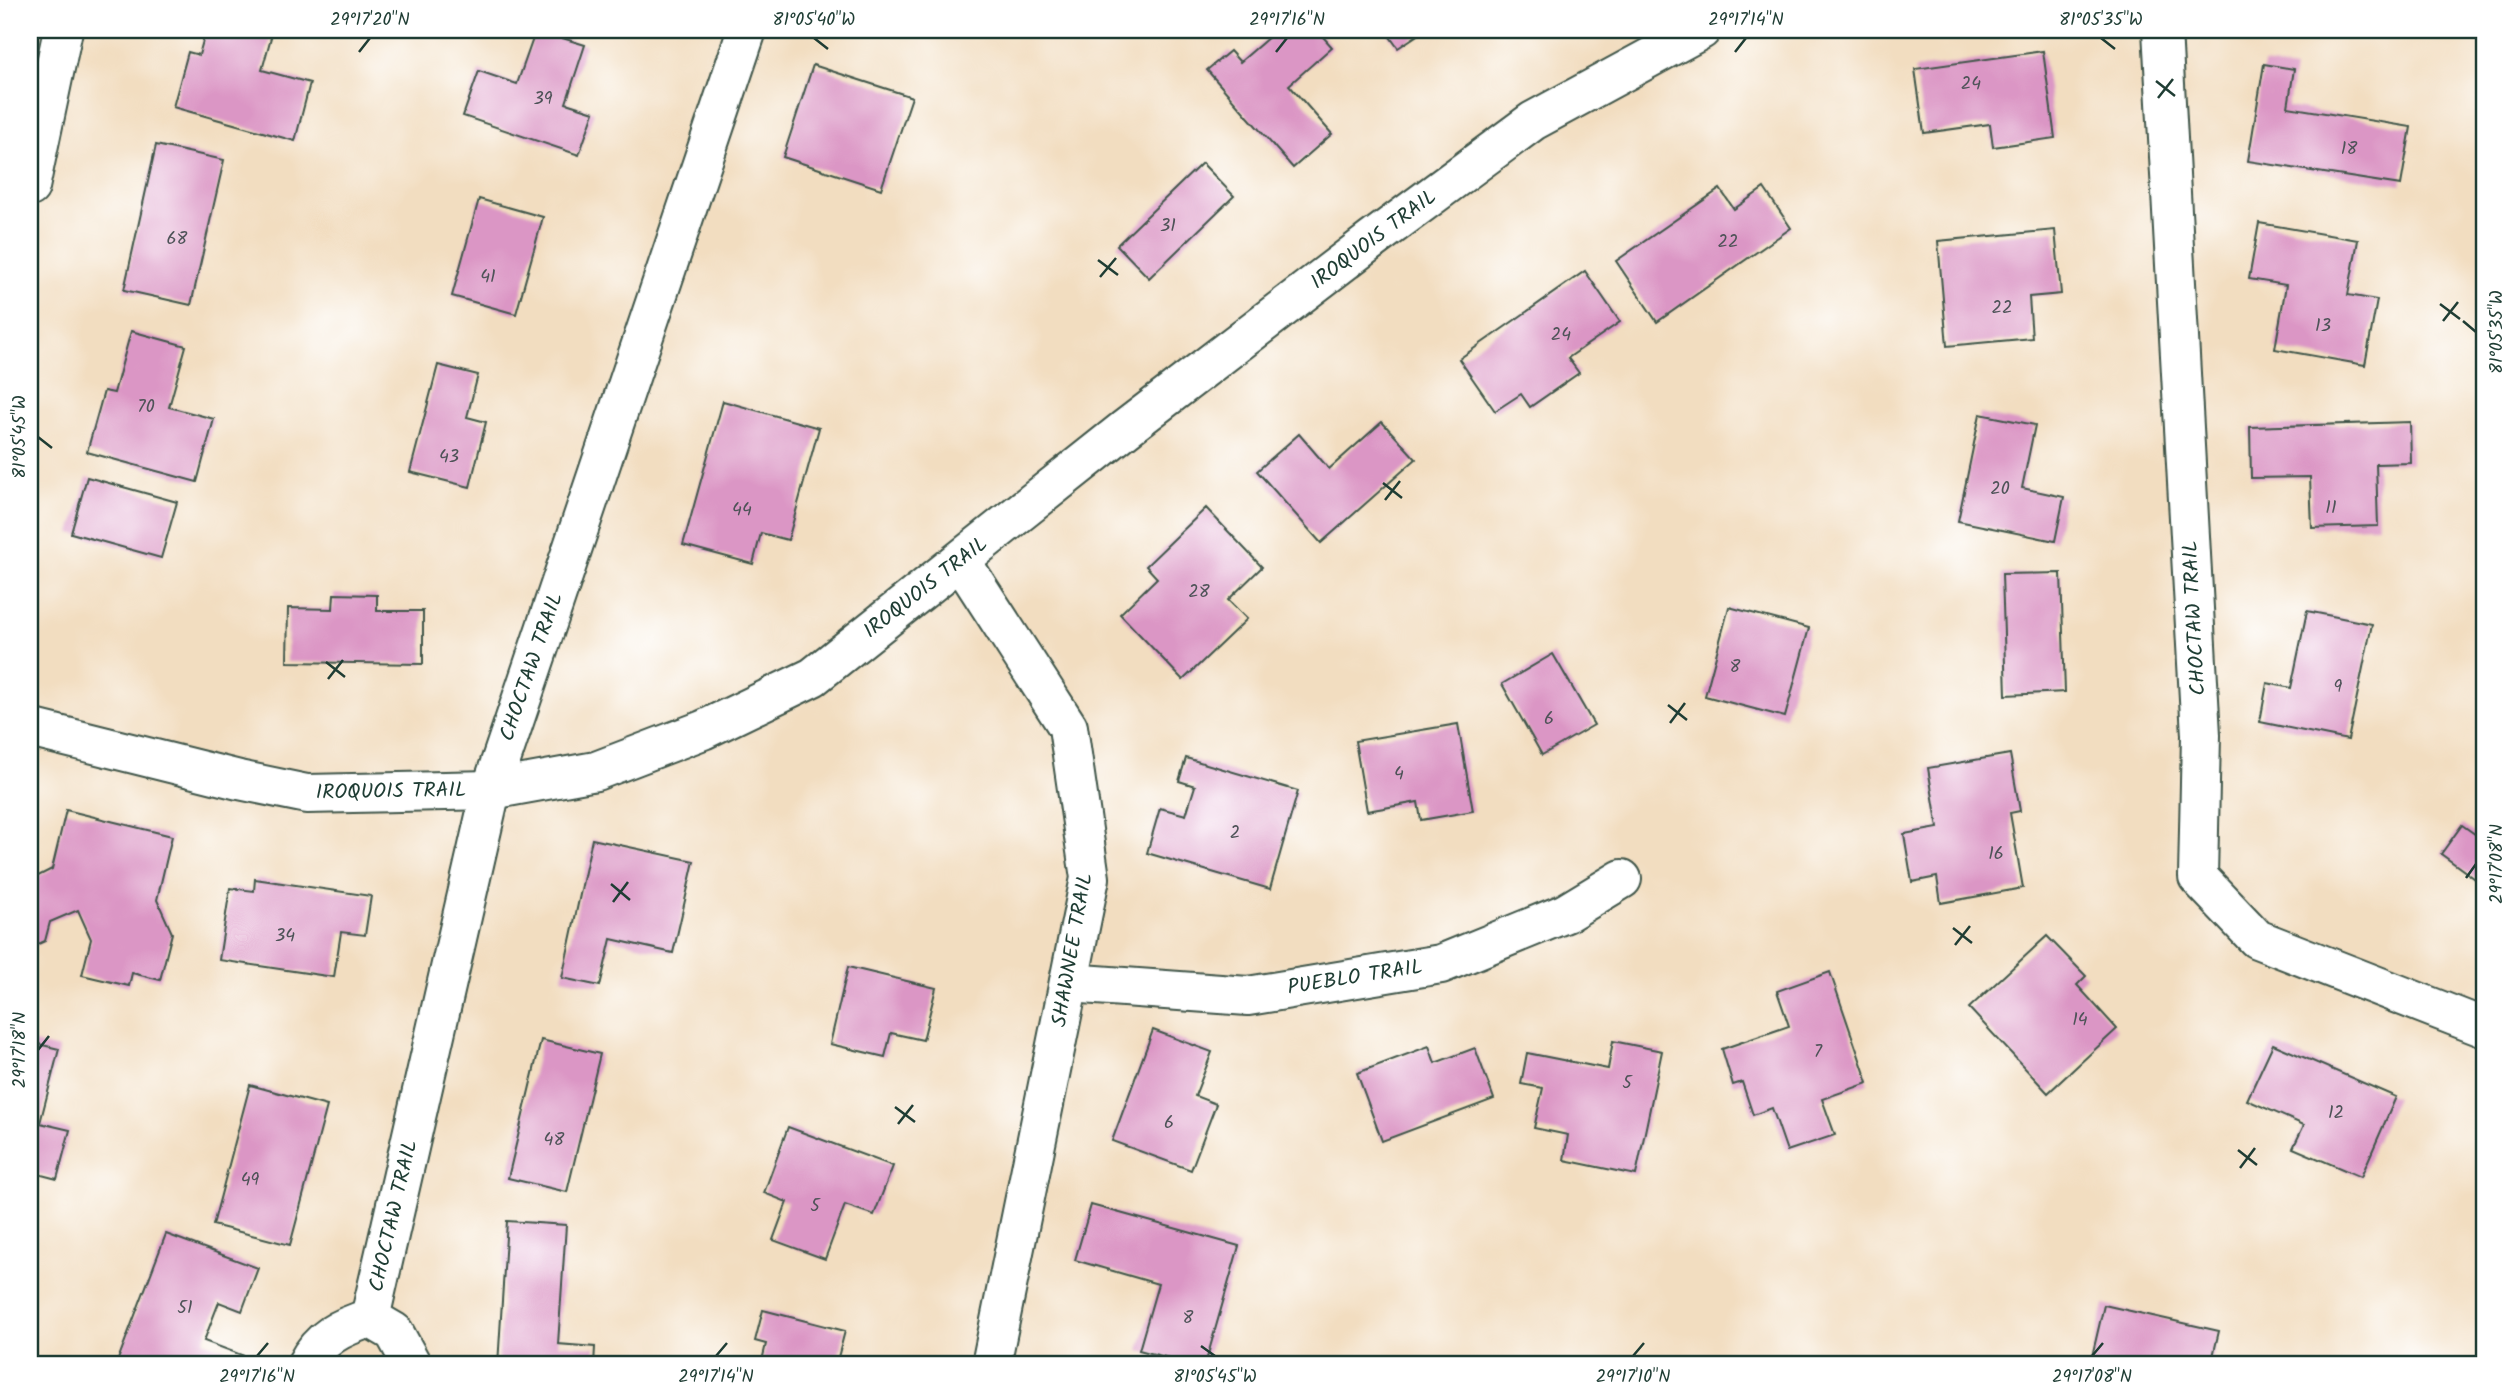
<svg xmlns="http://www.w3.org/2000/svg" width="2515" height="1395" font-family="Kalam,sans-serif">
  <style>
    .building { fill: #db96c5 }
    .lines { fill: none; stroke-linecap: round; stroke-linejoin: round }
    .street-casing { stroke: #3f5549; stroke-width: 42 }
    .street { stroke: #fff; stroke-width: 38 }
    .ticks { fill: none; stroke: #1f3d34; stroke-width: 2.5 }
    .labels { text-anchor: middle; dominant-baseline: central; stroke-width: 5; stroke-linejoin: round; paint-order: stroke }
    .number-label { font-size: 18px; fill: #4e5358 }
    .street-label { font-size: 21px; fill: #1f3d34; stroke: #fff }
    .neatline { fill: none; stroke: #1f3d34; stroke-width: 2.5 }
    .ticks-label { font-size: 18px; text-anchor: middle; fill: #1f3d34 }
  </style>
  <rect width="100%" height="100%" fill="#fff"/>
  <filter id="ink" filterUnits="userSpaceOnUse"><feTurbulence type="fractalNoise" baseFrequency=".0143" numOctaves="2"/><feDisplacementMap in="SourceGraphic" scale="14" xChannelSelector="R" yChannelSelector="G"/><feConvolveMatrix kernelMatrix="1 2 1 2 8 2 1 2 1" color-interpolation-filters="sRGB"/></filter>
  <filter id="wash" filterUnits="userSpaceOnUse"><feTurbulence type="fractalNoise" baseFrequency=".00686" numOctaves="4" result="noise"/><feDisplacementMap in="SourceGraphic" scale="28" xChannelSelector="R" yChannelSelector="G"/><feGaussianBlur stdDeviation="1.57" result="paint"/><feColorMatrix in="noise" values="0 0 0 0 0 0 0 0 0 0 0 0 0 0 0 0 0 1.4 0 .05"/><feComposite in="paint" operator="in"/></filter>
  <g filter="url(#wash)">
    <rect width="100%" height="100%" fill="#f2ddc0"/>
    <g id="blocks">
      <g class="building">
        <path d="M206 30H273L262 70 310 83 295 141 173 107 188 52 199 55Z"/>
        <path d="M536 30 585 45 566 103 594 112 579 155 463 116 479 71 517 84Z"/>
        <path d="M1277 30H1317L1332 47 1289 85 1332 134 1293 168 1207 70 1230 51 1240 62Z"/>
        <path d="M1385 30H1425L1398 48Z"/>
        <path d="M2043 51 2055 138 1993 147 1990 124 1924 133 1915 69Z"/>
        <path d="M2264 64 2294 69 2288 107 2411 127 2401 185 2248 161Z"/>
        <path d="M813 65 912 97 881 189 783 157Z"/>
        <path d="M156 145 224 160 191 305 124 290Z"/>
        <path d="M1202 163 1234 196 1149 278 1117 245Z"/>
        <path d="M1764 188 1791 228 1657 322 1616 261 1720 189 1734 209Z"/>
        <path d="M479 199 543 217 516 314 452 296Z"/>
        <path d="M2259 223 2358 240 2348 295 2377 300 2365 365 2275 349 2286 285 2249 279Z"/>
        <path d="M2055 230 2061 294 2029 297 2032 338 1947 346 1938 241Z"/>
        <path d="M1585 271 1620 322 1568 358 1579 373 1530 407 1521 394 1495 411 1459 359Z"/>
        <path d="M131 331 186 346 169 407 214 419 197 482 87 452 104 391 114 393Z"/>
        <path d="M438 365 478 375 467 417 486 422 470 487 410 472Z"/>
        <path d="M723 401 819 428 788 540 761 533 753 564 683 545Z"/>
        <path d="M1980 414 2035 425 2022 488 2064 497 2055 541 1958 521Z"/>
        <path d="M1382 422 1416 459 1321 543 1257 471 1299 434 1329 469Z"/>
        <path d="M2410 422 2411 463 2376 464 2378 526 2312 528 2310 477 2251 478 2250 427Z"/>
        <path d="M87 477 177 502 161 558 71 533Z"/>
        <path d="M1206 508 1262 567 1228 600 1247 619 1183 680 1120 614 1157 578 1146 566Z"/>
        <path d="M2061 573 2065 692 2006 695 2002 574Z"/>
        <path d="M334 594 377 595V611H423V664L287 662 288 608 333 609Z"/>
        <path d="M1729 607 1809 628 1785 717 1705 696Z"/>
        <path d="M2307 611 2372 624 2348 740 2260 722 2267 683 2291 688Z"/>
        <path d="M1553 654 1594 725 1542 755 1502 684Z"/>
        <path d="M1458 724 1473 811 1421 820 1418 802 1367 811 1355 741Z"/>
        <path d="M2010 754 2020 811 2010 813 2023 888 1941 903 1937 877 1912 882 1904 834 1938 828 1928 768Z"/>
        <path d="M1186 758 1298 791 1270 889 1147 853 1160 808 1186 815 1195 786 1179 781Z"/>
        <path d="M66 810 172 836 157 900 172 933 160 980 132 973 129 986 82 975 91 939 78 910 50 922 45 941 34 946 30 945V880L52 869Z"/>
        <path d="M2462 825 2482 839 2485 834V886L2441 854Z"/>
        <path d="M592 839 694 861 673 953 611 939 600 986 562 978Z"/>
        <path d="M255 879 371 896 365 935 341 932 334 977 219 960 230 888 254 891Z"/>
        <path d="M2047 936 2086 976 2077 985 2117 1029 2048 1093 1969 1008Z"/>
        <path d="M848 967 936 988 923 1040 891 1033 885 1057 830 1044Z"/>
        <path d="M1830 972 1868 1083 1822 1099 1835 1135 1787 1151 1772 1108 1753 1115 1742 1082 1733 1085 1722 1049 1789 1026 1777 991Z"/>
        <path d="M1153 1030 1212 1052 1195 1096 1216 1104 1191 1170 1112 1141Z"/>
        <path d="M541 1040 600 1054 567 1192 508 1178Z"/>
        <path d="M1613 1041 1662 1051 1636 1175 1564 1160 1568 1135 1534 1128 1543 1088 1521 1084 1527 1053 1608 1069Z"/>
        <path d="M30 1042 59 1049 40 1123 70 1130 57 1179 30 1172Z"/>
        <path d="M2273 1044 2396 1097 2361 1177 2293 1148 2304 1125 2247 1100Z"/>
        <path d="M1429 1046 1435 1063 1475 1048 1494 1099 1382 1141 1357 1073Z"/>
        <path d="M250 1085 327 1106 290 1245 213 1225Z"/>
        <path d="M788 1127 893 1166 874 1215 845 1205 825 1259 773 1240 787 1202 764 1193Z"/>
        <path d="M1091 1205 1239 1246 1205 1365H1195L1139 1350 1158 1284 1075 1260Z"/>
        <path d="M507 1221 566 1225 558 1344 595 1347 594 1365H498Z"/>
        <path d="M166 1234 258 1268 242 1311 219 1302 204 1341 247 1357 244 1365H116Z"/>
        <path d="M2104 1305 2219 1331 2211 1365H2090Z"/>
        <path d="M763 1310 845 1331 836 1365H761L766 1344 755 1341Z"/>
      </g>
    </g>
  </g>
  <g filter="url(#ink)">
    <use href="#blocks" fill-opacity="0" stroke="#3f5549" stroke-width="2"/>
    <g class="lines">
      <defs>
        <g id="street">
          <path d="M2162 30 2201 735 2198 877 2257 939 2485 1028"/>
          <path d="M30 187 63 30"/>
          <path d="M961 561 1068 727 1090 878 991 1365"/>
          <path d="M30 728 239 780 307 794 491 790 596 771 703 730 813 677 1125 429 1372 240 1533 121 1701 30"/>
          <path d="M1069 983 1248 996 1441 964 1566 913 1622 879"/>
          <path d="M370 1318 491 790 747 30"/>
          <path d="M306 1365C320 1337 341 1327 370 1318L394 1332 412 1365"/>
        </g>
      </defs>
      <use href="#street" class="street-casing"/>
      <use href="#street" class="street"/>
    </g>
  </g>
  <path class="ticks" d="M814 38 828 49M2101 38 2115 49M359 52 370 38M1276 52 1287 38M1735 52 1746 38M2156 81 2175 96M2158 98 2173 79M1098 260 1118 275M1100 277 1116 258M2440 304 2460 319M2443 321 2458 302M2463 321 2476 332M38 437 52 448M1383 483 1402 498M1385 500 1400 481M326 662 345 677M328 679 343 660M1668 705 1687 720M1670 723 1685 703M2466 878 2476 864M611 884 630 900M613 902 628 882M1953 928 1972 943M1955 945 1970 926M38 1050 49 1036M895 1107 915 1122M898 1124 913 1105M2238 1150 2257 1165M2240 1168 2255 1148M1201 1346 1215 1356M257 1356 268 1343M716 1356 727 1343M1633 1356 1644 1343M2092 1356 2103 1343"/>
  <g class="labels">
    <g class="number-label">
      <text x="1971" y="84">24</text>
      <text x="543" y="99">39</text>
      <text x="2349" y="149">18</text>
      <text x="1168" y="226">31</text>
      <text x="177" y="239">68</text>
      <text x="1728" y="242">22</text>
      <text x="488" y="277">41</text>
      <text x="2002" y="308">22</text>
      <text x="2323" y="326">13</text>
      <text x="1561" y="335">24</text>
      <text x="146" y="407">70</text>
      <text x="449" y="457">43</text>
      <text x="2000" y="489">20</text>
      <text x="2331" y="508">11</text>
      <text x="742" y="510">44</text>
      <text x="1199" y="592">28</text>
      <text x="1735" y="667">8</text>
      <text x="2338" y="687">9</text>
      <text x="1549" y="719">6</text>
      <text x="1399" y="774">4</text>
      <text x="1235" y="833">2</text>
      <text x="1996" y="854">16</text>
      <text x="285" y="936">34</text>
      <text x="2080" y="1020">14</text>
      <text x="1818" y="1052">7</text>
      <text x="1627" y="1083">5</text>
      <text x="2336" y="1113">12</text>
      <text x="1169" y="1123">6</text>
      <text x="554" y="1140">48</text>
      <text x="250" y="1180">49</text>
      <text x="815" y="1206">5</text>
      <text x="185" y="1308">51</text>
      <text x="1188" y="1318">8</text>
    </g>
    <g class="street-label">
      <text transform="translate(1374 240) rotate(-37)">IROQUOIS TRAIL</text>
      <text transform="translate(926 588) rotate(-38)">IROQUOIS TRAIL</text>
      <text transform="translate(2195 618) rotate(-93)">CHOCTAW TRAIL</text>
      <text transform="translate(532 667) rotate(-71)">CHOCTAW TRAIL</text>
      <text transform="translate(391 792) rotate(-1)">IROQUOIS TRAIL</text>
      <text transform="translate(1073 950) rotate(-80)">SHAWNEE TRAIL</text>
      <text transform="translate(1355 978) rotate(-9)">PUEBLO TRAIL</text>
      <text transform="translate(394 1216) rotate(-77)">CHOCTAW TRAIL</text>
    </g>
  </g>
  <rect width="2515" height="1395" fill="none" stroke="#fff" stroke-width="77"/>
  <rect x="38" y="38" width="2438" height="1318" class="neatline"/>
  <g class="ticks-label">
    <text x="370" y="25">29°17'20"N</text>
    <text x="814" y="25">81°05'40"W</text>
    <text x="1287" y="25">29°17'16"N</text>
    <text x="1746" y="25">29°17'14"N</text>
    <text x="2101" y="25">81°05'35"W</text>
    <text transform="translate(2496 332) rotate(-90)" y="6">81°05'35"W</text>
    <text transform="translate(19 437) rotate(-90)" y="6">81°05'45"W</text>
    <text transform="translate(2496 864) rotate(-90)" y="6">29°17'08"N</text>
    <text transform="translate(19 1050) rotate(-90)" y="6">29°17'18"N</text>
    <text x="257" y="1382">29°17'16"N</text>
    <text x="716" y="1382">29°17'14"N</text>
    <text x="1215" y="1382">81°05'45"W</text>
    <text x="1633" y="1382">29°17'10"N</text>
    <text x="2092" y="1382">29°17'08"N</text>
  </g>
</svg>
